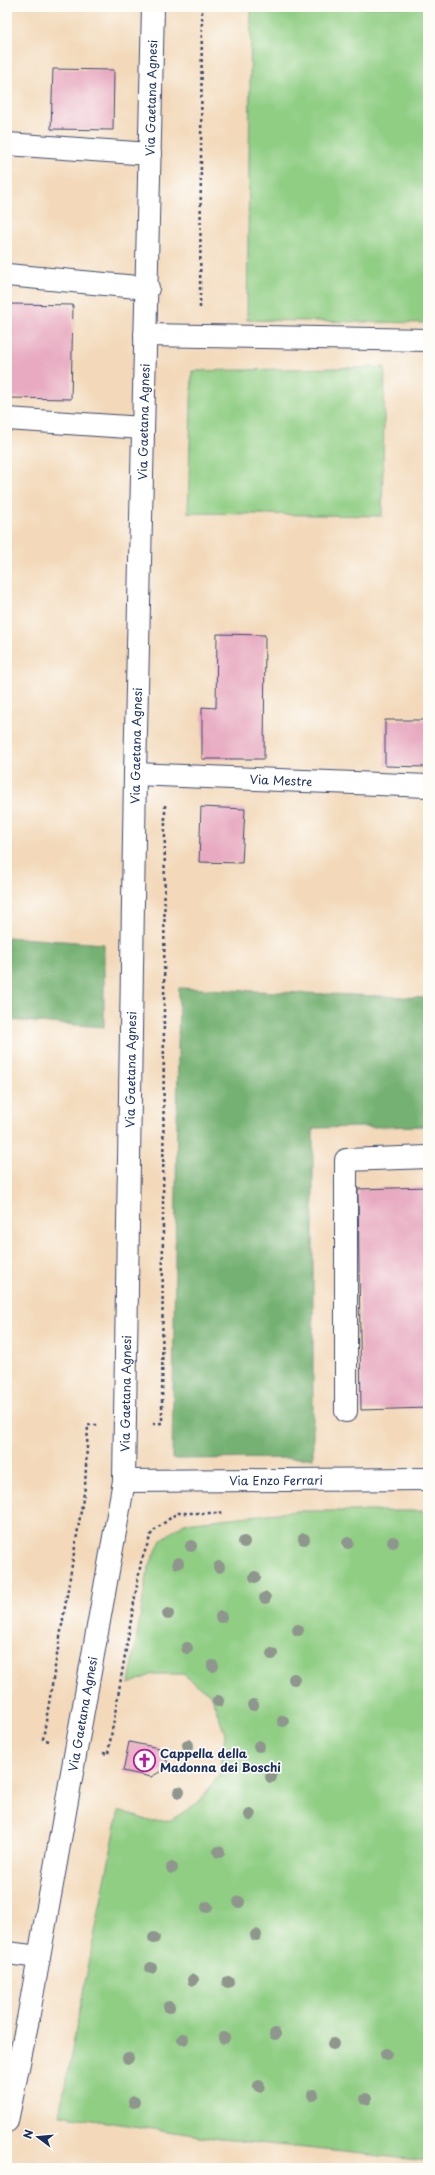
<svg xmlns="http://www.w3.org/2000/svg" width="435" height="2175" font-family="'Playpen Sans',sans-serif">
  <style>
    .green { fill: #90ce84; stroke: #567e71 }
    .forest { fill: #74b172; stroke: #487068 }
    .building { fill: #e8aac1 }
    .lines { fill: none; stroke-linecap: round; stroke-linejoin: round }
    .minor-casing { stroke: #3b486c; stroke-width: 24 }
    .path { stroke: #3b486c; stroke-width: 2.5; stroke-dasharray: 3 3; stroke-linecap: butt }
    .minor { stroke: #fff; stroke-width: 22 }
    .tree { fill: #8f968d }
    .labels { text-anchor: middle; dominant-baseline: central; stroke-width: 3.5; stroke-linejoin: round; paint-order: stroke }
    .street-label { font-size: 12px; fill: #1b2f5e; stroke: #fdfcf7 }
    .poi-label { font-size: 12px; font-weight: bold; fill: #1b2f5e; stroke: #fdfcf7; text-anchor: start }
  </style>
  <rect width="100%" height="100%" fill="#fdfcf7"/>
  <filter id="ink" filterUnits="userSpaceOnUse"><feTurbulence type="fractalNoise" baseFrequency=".025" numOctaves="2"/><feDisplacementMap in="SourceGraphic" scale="8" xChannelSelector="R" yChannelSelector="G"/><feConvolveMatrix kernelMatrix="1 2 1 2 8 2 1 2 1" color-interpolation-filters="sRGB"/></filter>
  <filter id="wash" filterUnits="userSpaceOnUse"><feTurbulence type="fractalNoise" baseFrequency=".012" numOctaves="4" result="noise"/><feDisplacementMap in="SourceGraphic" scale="16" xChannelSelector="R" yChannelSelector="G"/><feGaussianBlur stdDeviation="0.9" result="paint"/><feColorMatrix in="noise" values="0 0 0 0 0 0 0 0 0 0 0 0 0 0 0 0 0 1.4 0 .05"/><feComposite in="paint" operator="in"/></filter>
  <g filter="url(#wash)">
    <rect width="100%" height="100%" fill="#f3d9ba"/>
    <g class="green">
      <path d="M251 7H428V323L247 320Z"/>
      <path d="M385 367 382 516 188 513 192 371Z"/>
      <path d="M297 1511H428V2161L221 2139 59 2115 119 1810 149 1821 171 1820 199 1802 219 1775 225 1734 211 1695 183 1674H153L129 1684 148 1569 161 1540 184 1523Z"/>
    </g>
    <g class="forest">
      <path d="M7 937 104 944V1027L7 1020Z"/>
      <path d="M179 988 428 998V1126L313 1128V1458L172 1459Z"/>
    </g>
    <g id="blocks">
      <g class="building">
        <path d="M53 69 114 70 113 130 51 129Z"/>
        <path d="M9 304 73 305 71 399 8 398Z"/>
        <path d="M217 634 265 635 264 759H202V707L216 708Z"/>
        <path d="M385 720H428V767L385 766Z"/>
        <path d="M201 807 245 809 242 863 199 862Z"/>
        <path d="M428 1187V1408L361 1410 358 1189Z"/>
        <path d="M129 1742 159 1748 170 1766 151 1777 123 1771Z"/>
      </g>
    </g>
  </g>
  <g filter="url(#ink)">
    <use href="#blocks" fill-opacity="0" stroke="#3b486c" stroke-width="1"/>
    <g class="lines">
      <defs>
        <g id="minor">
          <path d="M7 144 150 154"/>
          <path d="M7 275 148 288"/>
          <path d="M145 335 428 340"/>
          <path d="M7 419 143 428"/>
          <path id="s1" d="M135 774 428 786"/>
          <path d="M346 1411V1160L428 1157"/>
          <path id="s2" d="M124 1481 428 1479"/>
          <path d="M7 1953 39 1957"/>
          <path id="s3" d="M7 2121 28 2019 124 1481 135 774 153 7"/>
        </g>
      </defs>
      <use href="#minor" class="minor-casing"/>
      <g class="path">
        <path d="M200 308 202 7"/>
        <path d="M153 1424 162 1423 165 804"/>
        <path d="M49 1741 43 1739 85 1487 88 1425H98"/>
        <path d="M103 1753 108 1754 141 1562 152 1532 177 1513H221V1509"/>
      </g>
      <use href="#minor" class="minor"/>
    </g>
    <g class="tree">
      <circle cx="304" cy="1539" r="6"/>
      <circle cx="244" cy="1542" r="6"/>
      <circle cx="393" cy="1542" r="6"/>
      <circle cx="348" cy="1543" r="6"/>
      <circle cx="191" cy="1546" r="6"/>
      <circle cx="178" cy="1563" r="6"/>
      <circle cx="219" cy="1567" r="6"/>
      <circle cx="255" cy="1577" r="6"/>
      <circle cx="265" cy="1598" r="6"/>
      <circle cx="168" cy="1614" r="6"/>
      <circle cx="221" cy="1617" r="6"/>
      <circle cx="298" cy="1630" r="6"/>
      <circle cx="187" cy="1648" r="6"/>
      <circle cx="272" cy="1654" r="6"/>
      <circle cx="213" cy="1666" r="6"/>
      <circle cx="294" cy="1679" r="6"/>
      <circle cx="218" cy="1701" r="6"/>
      <circle cx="253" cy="1705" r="6"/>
      <circle cx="283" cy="1721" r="6"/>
      <circle cx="188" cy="1745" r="6"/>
      <circle cx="259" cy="1746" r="6"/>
      <circle cx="271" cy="1777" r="6"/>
      <circle cx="179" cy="1792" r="6"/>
      <circle cx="250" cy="1815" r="6"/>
      <circle cx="219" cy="1852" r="6"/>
      <circle cx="172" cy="1868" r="6"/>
      <circle cx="239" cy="1902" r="6"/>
      <circle cx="207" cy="1907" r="6"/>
      <circle cx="256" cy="1935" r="6"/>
      <circle cx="154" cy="1938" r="6"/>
      <circle cx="151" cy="1968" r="6"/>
      <circle cx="193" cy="1980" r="6"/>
      <circle cx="228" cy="1982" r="6"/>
      <circle cx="169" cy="2007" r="6"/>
      <circle cx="275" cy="2034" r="6"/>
      <circle cx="224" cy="2038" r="6"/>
      <circle cx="183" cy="2039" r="6"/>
      <circle cx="333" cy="2044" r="6"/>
      <circle cx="386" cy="2054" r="6"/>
      <circle cx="128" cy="2058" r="6"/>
      <circle cx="259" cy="2086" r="6"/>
      <circle cx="313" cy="2095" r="6"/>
      <circle cx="366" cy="2099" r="6"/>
      <circle cx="134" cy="2102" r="6"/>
    </g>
  </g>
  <defs>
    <symbol id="church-ring" viewBox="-11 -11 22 22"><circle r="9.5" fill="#fdfcf7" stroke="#b5179e" stroke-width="1.5"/><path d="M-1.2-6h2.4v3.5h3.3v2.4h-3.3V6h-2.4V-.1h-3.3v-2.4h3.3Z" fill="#b5179e"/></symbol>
  </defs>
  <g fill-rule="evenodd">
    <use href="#church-ring" x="132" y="1748" width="25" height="25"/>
  </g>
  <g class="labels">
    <g class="street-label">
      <text stroke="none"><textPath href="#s3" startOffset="2034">Via Gaetana Agnesi</textPath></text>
      <text stroke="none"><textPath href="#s3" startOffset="1710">Via Gaetana Agnesi</textPath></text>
      <text stroke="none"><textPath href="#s3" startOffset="1386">Via Gaetana Agnesi</textPath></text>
      <text stroke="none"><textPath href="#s1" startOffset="146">Via Mestre</textPath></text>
      <text stroke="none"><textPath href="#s3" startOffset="1062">Via Gaetana Agnesi</textPath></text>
      <text stroke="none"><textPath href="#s3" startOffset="738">Via Gaetana Agnesi</textPath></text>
      <text stroke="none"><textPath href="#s2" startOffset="152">Via Enzo Ferrari</textPath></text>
      <text stroke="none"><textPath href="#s3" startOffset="414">Via Gaetana Agnesi</textPath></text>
    </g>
    <g class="poi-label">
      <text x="160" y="1753">Cappella della<tspan x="160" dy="14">Madonna dei Boschi</tspan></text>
    </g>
  </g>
  <rect width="435" height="2175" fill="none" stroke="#fdfcf7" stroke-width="24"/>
  <g transform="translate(38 2137) rotate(286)" stroke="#fdfcf7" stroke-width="3" paint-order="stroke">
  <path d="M0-3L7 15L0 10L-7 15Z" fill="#1b2f5e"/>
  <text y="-6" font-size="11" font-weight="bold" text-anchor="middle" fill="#1b2f5e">N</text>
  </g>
</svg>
